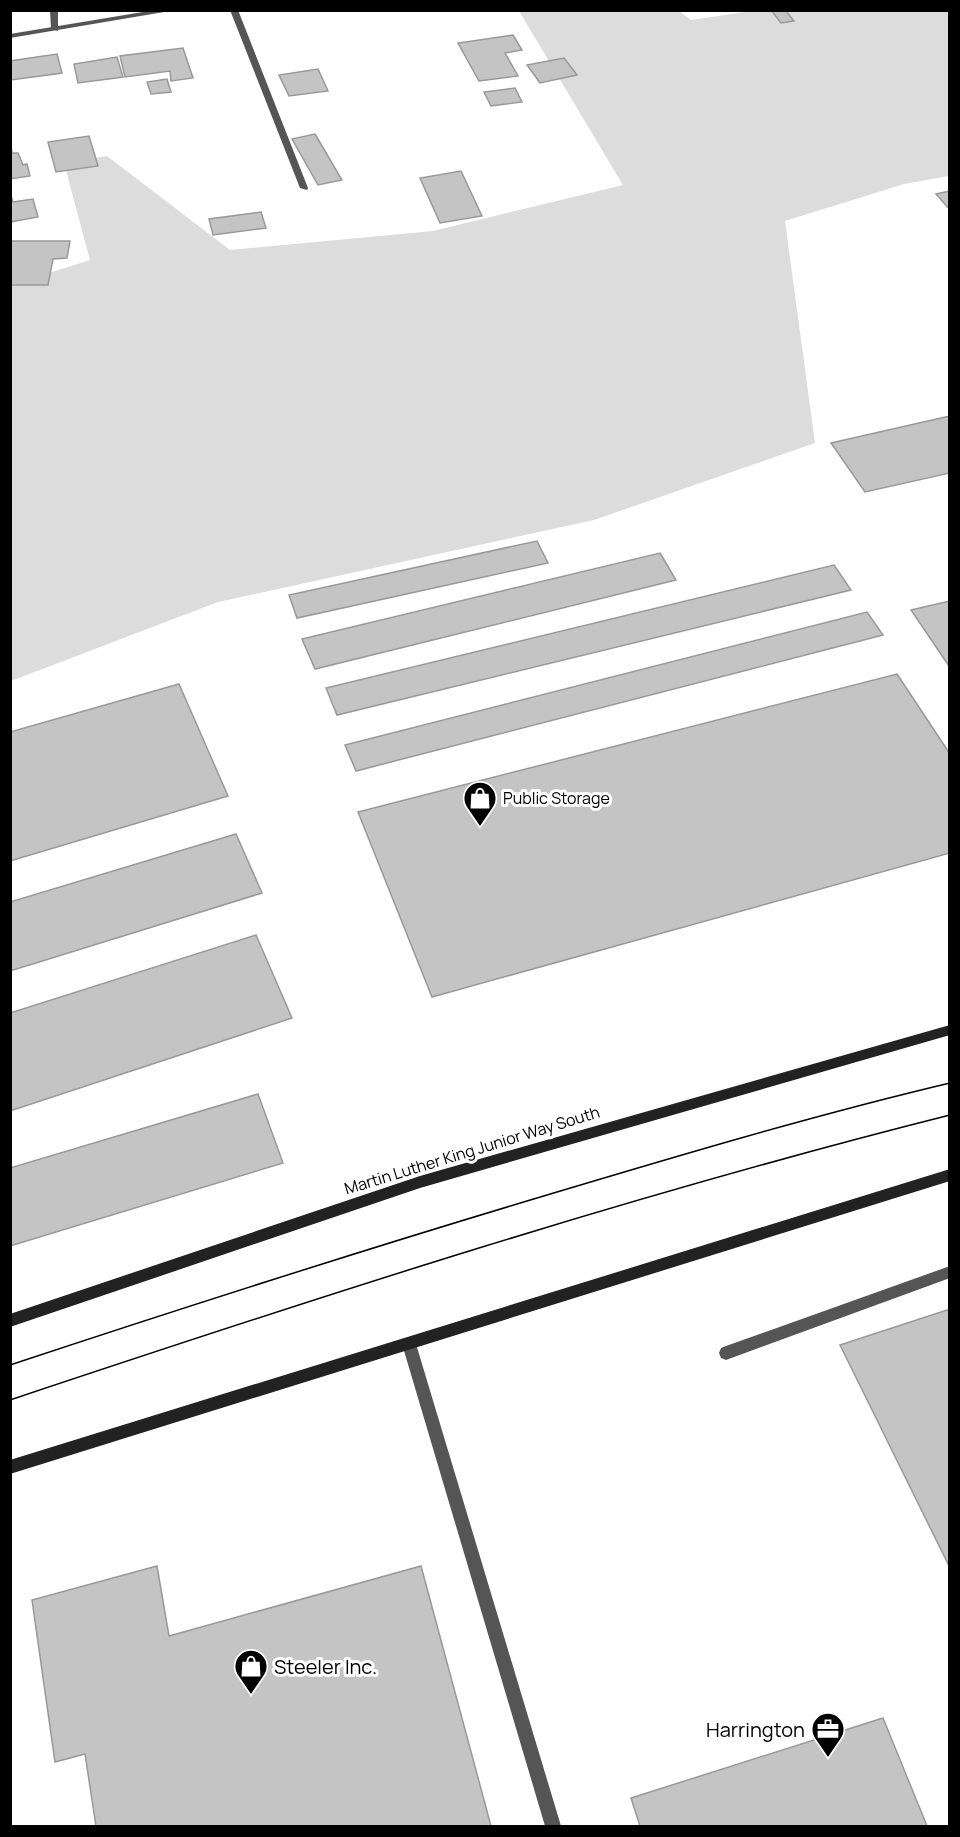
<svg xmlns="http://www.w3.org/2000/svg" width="960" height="1837" font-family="Manrope,sans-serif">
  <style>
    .green { fill: #dcdcdc }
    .building { fill: #c4c4c4; stroke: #999; stroke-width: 1.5 }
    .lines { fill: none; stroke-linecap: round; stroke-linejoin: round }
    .lane { fill: #555; fill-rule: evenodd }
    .street { fill: #555; fill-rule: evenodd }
    .secondary { fill: #222; fill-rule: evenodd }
    .tram { stroke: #000; stroke-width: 1.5 }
    .labels { text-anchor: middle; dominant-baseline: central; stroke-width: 6; stroke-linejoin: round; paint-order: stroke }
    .poi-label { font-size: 16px; fill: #000; stroke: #fff; text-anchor: start }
    .street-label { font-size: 16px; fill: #000; stroke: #fff }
    .near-poi-label { font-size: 20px; fill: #000; stroke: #fff; text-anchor: start }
  </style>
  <rect width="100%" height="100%" fill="#fff"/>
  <path class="green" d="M759 10 949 11V176L904 184 785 221 815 443 594 520 218 602 11 681V285L90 260 64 163 107 156 230 250 433 231 623 185 519 11H679L691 20Z"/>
  <g class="building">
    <path d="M771 10H785L794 21 781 23Z"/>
    <path d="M513 35 522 50 505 53 518 76 479 81 458 43Z"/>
    <path d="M183 48 193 78 171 81 170 71 125 77 120 56Z"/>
    <path d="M57 54 62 73 11 80 10 61Z"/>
    <path d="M117 57 123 77 78 83 74 64Z"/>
    <path d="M564 58 577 75 540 83 527 65Z"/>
    <path d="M318 69 328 91 289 96 279 75Z"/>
    <path d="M167 79 171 92 151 94 147 82Z"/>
    <path d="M515 88 522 102 491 106 484 92Z"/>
    <path d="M315 134 342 180 318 185 292 139Z"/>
    <path d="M89 136 98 166 56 172 48 142Z"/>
    <path d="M10 142 12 153H18L23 165 27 164 30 176 10 179Z"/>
    <path d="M461 171 482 216 440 223 420 178Z"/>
    <path d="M950 191V210L936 194Z"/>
    <path d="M10 193 13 202 33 199 38 217 10 222Z"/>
    <path d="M261 212 266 228 213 235 209 219Z"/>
    <path d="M10 241H70L67 258 53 259 48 285H10Z"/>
    <path d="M950 416V473L865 492 831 443Z"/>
    <path d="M537 541 548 563 297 618 289 595Z"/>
    <path d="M660 553 676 580 315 669 302 639Z"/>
    <path d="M834 565 851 590 337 715 326 688Z"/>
    <path d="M950 601V665L949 666 911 610Z"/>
    <path d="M867 612 883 635 356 771 345 745Z"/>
    <path d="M897 674 950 754V853L432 997 358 812Z"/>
    <path d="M179 684 228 796 10 861V732Z"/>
    <path d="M236 834 262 893 10 971V902Z"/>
    <path d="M256 935 292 1018 10 1111V1013Z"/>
    <path d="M258 1094 283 1163 10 1246V1168Z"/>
    <path d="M950 1309V1568L840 1345Z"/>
    <path d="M157 1566 169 1636 421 1566 491 1826H96L85 1754 55 1762 32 1600Z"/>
    <path d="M883 1718 927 1826H640L631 1798Z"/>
  </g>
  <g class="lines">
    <g class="lane">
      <path d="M50 10H58V31L51 29Z"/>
      <path d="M230 10H238L308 188 307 190 300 188Z"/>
      <path d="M950 1266V1278L726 1360 721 1358 719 1353 721 1348 726 1346Z"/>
      <path d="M409 1338 414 1339 416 1344 561 1826H545L402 1344 404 1339Z"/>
    </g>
    <path class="street" d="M155 10H176L10 38V34Z"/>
    <g class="secondary">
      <path d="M950 1025V1035L420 1188 10 1327V1314L420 1176Z"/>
      <path d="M950 1169V1181L10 1474V1460Z"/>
    </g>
    <g class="tram">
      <path d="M10 1365C185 1307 360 1251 537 1198 674 1157 811 1116 950 1083"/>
      <path d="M10 1400C321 1296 632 1195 950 1115"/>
    </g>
  </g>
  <defs>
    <symbol id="shop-pin" viewBox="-11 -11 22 30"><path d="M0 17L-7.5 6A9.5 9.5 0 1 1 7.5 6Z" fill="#000" stroke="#fff"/><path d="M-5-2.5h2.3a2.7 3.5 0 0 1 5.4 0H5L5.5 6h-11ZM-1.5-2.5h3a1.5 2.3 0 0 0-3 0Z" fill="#fff"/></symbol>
    <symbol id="office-pin" viewBox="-11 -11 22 30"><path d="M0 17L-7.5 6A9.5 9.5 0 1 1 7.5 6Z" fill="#000" stroke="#fff"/><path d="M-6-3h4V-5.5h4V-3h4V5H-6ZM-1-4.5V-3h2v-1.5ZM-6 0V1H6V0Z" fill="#fff"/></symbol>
  </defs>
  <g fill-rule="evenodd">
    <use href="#shop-pin" x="461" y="779" width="38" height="52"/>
    <use href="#shop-pin" x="232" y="1647" width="38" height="52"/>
    <use href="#office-pin" x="809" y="1710" width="38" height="52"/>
  </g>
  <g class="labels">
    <g class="poi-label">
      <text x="503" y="798">Public Storage</text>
    </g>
    <g class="street-label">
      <text transform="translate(472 1150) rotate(-17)">Martin Luther King Junior Way South</text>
    </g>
    <g class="near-poi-label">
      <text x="274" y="1666">Steeler Inc.</text>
      <text x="805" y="1729" text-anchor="end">Harrington</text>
    </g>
  </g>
  <rect width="960" height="1837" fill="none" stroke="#000000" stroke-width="24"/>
</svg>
